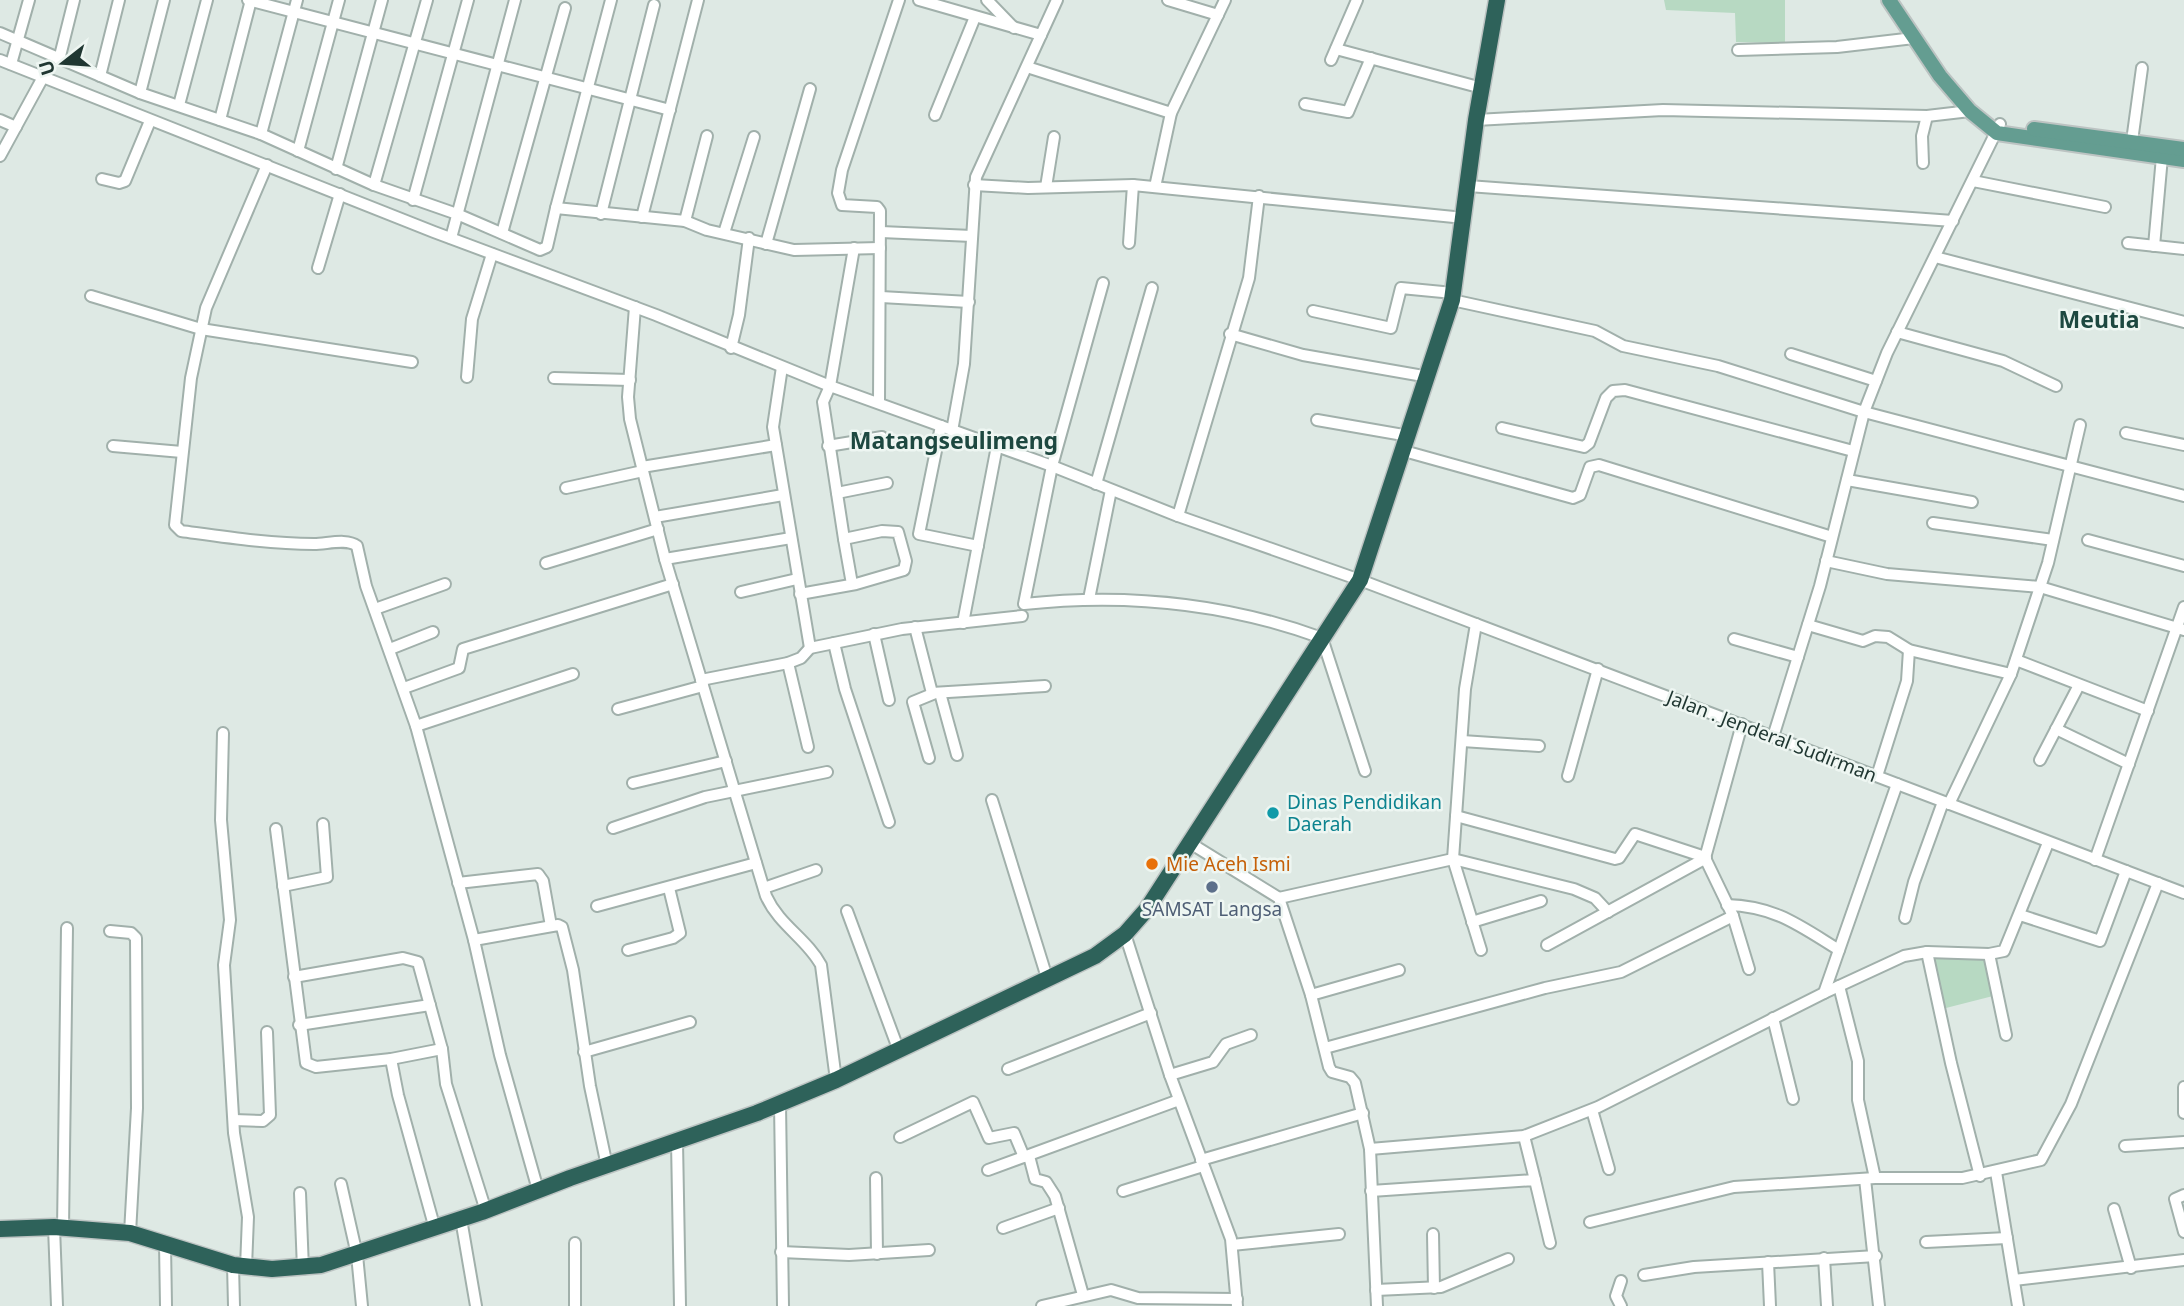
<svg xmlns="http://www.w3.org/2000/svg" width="2184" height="1306" font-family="'Noto Sans',sans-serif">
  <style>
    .green { fill: #b7d9c2 }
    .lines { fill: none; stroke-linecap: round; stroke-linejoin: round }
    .minor-casing { stroke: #a1b0ab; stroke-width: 14 }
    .major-casing { stroke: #bcc3c2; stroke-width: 18 }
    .highway-casing { stroke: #bcc3c2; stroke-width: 19 }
    .minor { stroke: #fff; stroke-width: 10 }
    .major { stroke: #649d91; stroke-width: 14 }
    .highway { stroke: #2e625a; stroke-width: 16 }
    .culture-dot { fill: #0f9aa8; stroke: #eef6f2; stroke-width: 2.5 }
    .food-dot { fill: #e8710a; stroke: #eef6f2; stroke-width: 2.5 }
    .service-dot { fill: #5c6f8a; stroke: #eef6f2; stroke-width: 2.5 }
    .labels { text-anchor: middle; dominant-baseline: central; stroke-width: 5; stroke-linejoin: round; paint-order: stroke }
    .street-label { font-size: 19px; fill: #203732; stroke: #eef6f2 }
    .culture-label { font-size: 19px; fill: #0d838f; stroke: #eef6f2; text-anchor: start }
    .food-label { font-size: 19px; fill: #c56008; stroke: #eef6f2; text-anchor: start }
    .service-label { font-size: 19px; fill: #4e5e75; stroke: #eef6f2 }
    .quarter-label { font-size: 23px; font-weight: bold; fill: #1d4840; stroke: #eef6f2 }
  </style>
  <rect width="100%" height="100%" fill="#dee9e4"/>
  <g class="green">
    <path d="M1664 0H1785V43L1736 42 1735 13 1666 10Z"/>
    <path d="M1932 958H1986L1993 996 1942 1009Z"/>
  </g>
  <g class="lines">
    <defs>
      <g id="minor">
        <path d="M248 0 670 110"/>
        <path d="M919 0 1041 35"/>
        <path d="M987 0 1014 28"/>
        <path d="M1168 0 1218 15"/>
        <path d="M0 33 140 93 261 134 374 185 457 214 540 250 547 247 556 208 685 221 707 230 794 250 880 248"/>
        <path d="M1336 49 1482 88"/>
        <path d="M1738 50 1837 47 1914 38"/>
        <path d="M0 60 434 232 656 315 830 386 1052 466 1178 516 1360 580 2184 893"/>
        <path d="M59 60 74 0"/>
        <path d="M1331 60 1357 0"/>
        <path d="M11 64 29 0"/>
        <path d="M1027 67 1171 113"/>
        <path d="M100 76 119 0"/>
        <path d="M140 93 164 0"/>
        <path d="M1305 104 1348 112 1371 58"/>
        <path d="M179 105 207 0"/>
        <path d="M935 115 975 17"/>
        <path d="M0 120 16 127"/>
        <path d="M220 120 251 0"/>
        <path d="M1476 120 1663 110 1927 116 1970 111"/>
        <path d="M261 134 297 0"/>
        <path d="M2132 141 2142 68"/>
        <path d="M298 151 339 0"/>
        <path d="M0 156 42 79"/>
        <path d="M1923 163 1922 136 1927 116"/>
        <path d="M267 165 206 308 191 378 175 525 181 531C225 537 270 544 314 544 327 544 347 538 357 546L366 586 416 726 474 940 500 1055 538 1190"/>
        <path d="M336 169 382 0"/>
        <path d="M102 179 119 183 125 181 150 121"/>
        <path d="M1973 181 2105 207"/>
        <path d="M374 185 427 0"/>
        <path d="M974 185 1028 188 1133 185 1464 218"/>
        <path d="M1468 186 1953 221"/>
        <path d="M1046 187 1054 137"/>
        <path d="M1155 187 1171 113 1225 0"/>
        <path d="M413 200 468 0"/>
        <path d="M556 208 611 0"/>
        <path d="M601 214 654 5"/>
        <path d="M642 217 698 0"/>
        <path d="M685 221 707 136"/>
        <path d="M881 232 972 236"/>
        <path d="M502 233 565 8"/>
        <path d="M724 233 754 137"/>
        <path d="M451 238 515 0"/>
        <path d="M1129 243 1133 185"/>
        <path d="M2128 243 2184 249"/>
        <path d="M766 244 810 89"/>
        <path d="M2154 246 2162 157"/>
        <path d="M1935 257 2184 322"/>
        <path d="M318 268 340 194"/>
        <path d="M1103 283 1052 466 1024 604C1125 593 1226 603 1322 638L1365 771"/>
        <path d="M91 296 201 329 412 362"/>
        <path d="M881 297 969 302"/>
        <path d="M1452 300 1595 331 1623 346 1718 366 1864 412 2184 496"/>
        <path d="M635 307 628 397 630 419 665 559 766 896C779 925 807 939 821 965L836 1080"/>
        <path d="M1313 311 1391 328 1401 288 1453 293"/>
        <path d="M1897 332 2003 361 2056 386"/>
        <path d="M1230 334 1303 355 1429 377"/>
        <path d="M731 348 739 315 749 238"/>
        <path d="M1791 354 1876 381"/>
        <path d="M782 367 773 427 810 648"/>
        <path d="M467 377 472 319 492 254"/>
        <path d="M554 378 630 380"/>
        <path d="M879 402 880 211 877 207 842 205 838 193 842 170 899 0"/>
        <path d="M1317 420 1409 436"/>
        <path d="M941 426 919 534 978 546"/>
        <path d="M1502 428 1584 447 1589 443 1606 398 1613 391 1625 390 1853 451"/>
        <path d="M952 431 964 364 976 177 1057 0"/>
        <path d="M2126 433 2184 445"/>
        <path d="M113 446 182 452"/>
        <path d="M828 446 882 437"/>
        <path d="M1404 451 1573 498 1580 495 1590 467 1599 465 1832 537"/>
        <path d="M642 467 776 445"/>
        <path d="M1847 480 1972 502"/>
        <path d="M1096 484 1152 288"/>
        <path d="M566 488 643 471"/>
        <path d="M837 493 887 483"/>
        <path d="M1178 516 1249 278 1259 196"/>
        <path d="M655 517 783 495"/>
        <path d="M1933 523 2053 540"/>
        <path d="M844 539 823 402 830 386 854 248"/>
        <path d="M2088 540 2184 566"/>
        <path d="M665 559 791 538"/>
        <path d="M1826 561 1887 574 2040 587 2184 630"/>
        <path d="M546 563 658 529"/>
        <path d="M741 592 797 579"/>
        <path d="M800 594 856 584 904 570 906 561 898 532 882 531 844 539 852 584"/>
        <path d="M1089 599 1111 490"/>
        <path d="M375 609 445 584"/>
        <path d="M963 623 997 446"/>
        <path d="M1476 624 1465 689 1453 859 1481 950"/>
        <path d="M1808 625 1863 641 1875 636 1888 637 1909 650 2011 674"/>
        <path d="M915 627 932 693 1045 686"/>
        <path d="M874 634 889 700"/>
        <path d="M1734 639 1798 657"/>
        <path d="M834 643 845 689 889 822"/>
        <path d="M390 649 433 632"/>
        <path d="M2016 660 2148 711"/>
        <path d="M788 663 808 747"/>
        <path d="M701 680 788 663 801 658 810 648 902 629 1022 616"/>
        <path d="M404 688 459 668 463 649 673 584"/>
        <path d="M940 693 957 755"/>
        <path d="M618 709 703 686"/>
        <path d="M1742 724 1705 858 1733 916 1749 969"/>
        <path d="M416 726 573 674"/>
        <path d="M2056 729 2129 764"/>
        <path d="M223 733 221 820 230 920 224 965 234 1133 248 1217 246 1267"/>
        <path d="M1773 737 1820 586 1864 412 1887 353 2000 124"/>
        <path d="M1462 741 1539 746"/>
        <path d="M929 758 913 702 935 693"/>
        <path d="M2040 760 2079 685"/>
        <path d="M1568 776 1598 669"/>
        <path d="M1877 776 1907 681 1909 650"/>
        <path d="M633 783 726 761"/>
        <path d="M992 800 1048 981"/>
        <path d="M1949 804 2011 674 2048 563 2080 425"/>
        <path d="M1456 816 1615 859 1619 858 1635 834 1705 857"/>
        <path d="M613 828 705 797 827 772"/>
        <path d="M276 829 306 1063 316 1067 391 1059 442 1049"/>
        <path d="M1190 843 1279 898 1311 995 1329 1067 1332 1072 1350 1077 1355 1083 1370 1149 1377 1306"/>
        <path d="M2095 860 2184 607"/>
        <path d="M458 883 538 874 543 881 551 926"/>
        <path d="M283 886 327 877 323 824"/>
        <path d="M764 888 816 870"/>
        <path d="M1279 898 1453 859 1574 889 1595 898 1608 912"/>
        <path d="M1727 905C1775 906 1800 926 1839 950"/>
        <path d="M597 906 756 863"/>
        <path d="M847 911 899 1051"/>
        <path d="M2020 915 2100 941 2126 871"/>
        <path d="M1905 918 1914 882 1943 802"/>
        <path d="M1472 922 1541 901"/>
        <path d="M110 931 131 933 136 938 137 1108 130 1233"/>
        <path d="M1125 934 1170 1075 1231 1239 1237 1306"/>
        <path d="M474 940 558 925 562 927 573 970 590 1086 607 1166"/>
        <path d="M1547 945 1706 858"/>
        <path d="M628 950 673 938 680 933 669 888"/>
        <path d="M1927 952 1951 1063 1980 1176"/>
        <path d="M1989 954 2006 1035"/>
        <path d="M294 977 403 958 418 962 442 1049 446 1084 486 1211"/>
        <path d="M1839 986 1858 1061V1100L1875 1178"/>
        <path d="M1824 993 1897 784"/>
        <path d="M1311 995 1399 970"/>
        <path d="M1773 1018 1793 1099"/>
        <path d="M299 1025 430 1005"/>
        <path d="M1325 1048 1545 988 1621 972 1733 916"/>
        <path d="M584 1052 690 1022"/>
        <path d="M391 1059 398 1095 435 1229"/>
        <path d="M1008 1069 1151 1013"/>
        <path d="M1170 1075 1213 1062 1226 1044 1251 1035"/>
        <path d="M2184 1087V1113"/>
        <path d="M780 1104 783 1306"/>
        <path d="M1592 1110 1609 1169"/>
        <path d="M234 1120 263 1121 270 1115 267 1032"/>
        <path d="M1524 1136 1535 1180"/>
        <path d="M900 1137 973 1102 989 1138 1014 1133 1024 1157"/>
        <path d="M677 1142 680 1306"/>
        <path d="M2125 1146 2184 1142"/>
        <path d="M1370 1149 1524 1136 1598 1107 1824 993 1904 956 1927 952 1989 954 2004 951 2048 843"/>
        <path d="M1029 1156 1035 1179 1046 1182 1055 1196 1083 1295"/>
        <path d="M1201 1160 1363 1113"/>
        <path d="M988 1170 1179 1100"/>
        <path d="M1996 1172 2018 1306"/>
        <path d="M876 1178 877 1254"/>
        <path d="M1865 1179 1879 1306"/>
        <path d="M341 1184 357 1255 362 1306"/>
        <path d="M1123 1191 1203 1166"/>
        <path d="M1371 1191 1535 1180 1550 1243"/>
        <path d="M300 1193 303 1269"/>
        <path d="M2184 1195 2175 1199 2184 1232"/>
        <path d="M2114 1209 2131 1268"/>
        <path d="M461 1219 476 1306"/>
        <path d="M1590 1222 1734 1187 1875 1178H1962L2041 1160 2071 1104 2158 883"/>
        <path d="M54 1227 57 1306"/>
        <path d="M1003 1228 1059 1208"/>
        <path d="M63 1229 67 928"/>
        <path d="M1433 1234 1434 1288"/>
        <path d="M1926 1242 2007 1238"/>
        <path d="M575 1243V1306"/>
        <path d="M165 1244 166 1306"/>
        <path d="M1232 1245 1339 1234"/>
        <path d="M781 1252 849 1255 929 1250"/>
        <path d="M1824 1258 1827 1306"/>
        <path d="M1768 1262 1770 1306"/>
        <path d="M233 1265 234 1306"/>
        <path d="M1644 1275 1694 1267 1876 1256"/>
        <path d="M2014 1280 2184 1260"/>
        <path d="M1376 1290 1441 1287 1508 1259"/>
        <path d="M1042 1306 1111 1290 1138 1298 1237 1299"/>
        <path d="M1621 1306 1616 1296 1621 1281"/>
      </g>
      <g id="major">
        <path d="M1889 0 1940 76 1970 111 1997 133 2184 160"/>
        <path d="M2034 129 2184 149"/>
      </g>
      <path id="highway" d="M0 1229 54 1227 130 1233 233 1265 272 1269 321 1265 482 1212 570 1178 757 1113 836 1080 1095 956 1125 934 1147 909 1360 580 1452 300 1476 120 1497 0"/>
    </defs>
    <use href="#minor" class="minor-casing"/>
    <use href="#major" class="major-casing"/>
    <use href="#highway" class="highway-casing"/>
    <use href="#minor" class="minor"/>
    <use href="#major" class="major"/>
    <use href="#highway" class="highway"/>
  </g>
  <circle class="culture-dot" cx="1273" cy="813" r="7"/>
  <circle class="food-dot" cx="1152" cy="864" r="7"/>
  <circle class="service-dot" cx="1212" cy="887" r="7"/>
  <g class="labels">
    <g class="street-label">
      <text transform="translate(1772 736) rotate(21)">Jalan . Jenderal Sudirman</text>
    </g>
    <g class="culture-label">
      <text x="1287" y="802">Dinas Pendidikan<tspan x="1287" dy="22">Daerah</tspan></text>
    </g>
    <g class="food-label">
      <text x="1166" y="864">Mie Aceh Ismi</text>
    </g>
    <g class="service-label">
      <text x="1212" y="909">SAMSAT Langsa</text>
    </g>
    <g class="quarter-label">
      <text x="2099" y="319">Meutia</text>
      <text x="954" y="440">Matangseulimeng</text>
    </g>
  </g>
  <g transform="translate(63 63) rotate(253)" stroke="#eef6f2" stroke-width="5" paint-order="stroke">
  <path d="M0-5L12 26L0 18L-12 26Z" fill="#203732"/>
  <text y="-10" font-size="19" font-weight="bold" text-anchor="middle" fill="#203732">U</text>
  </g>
</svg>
